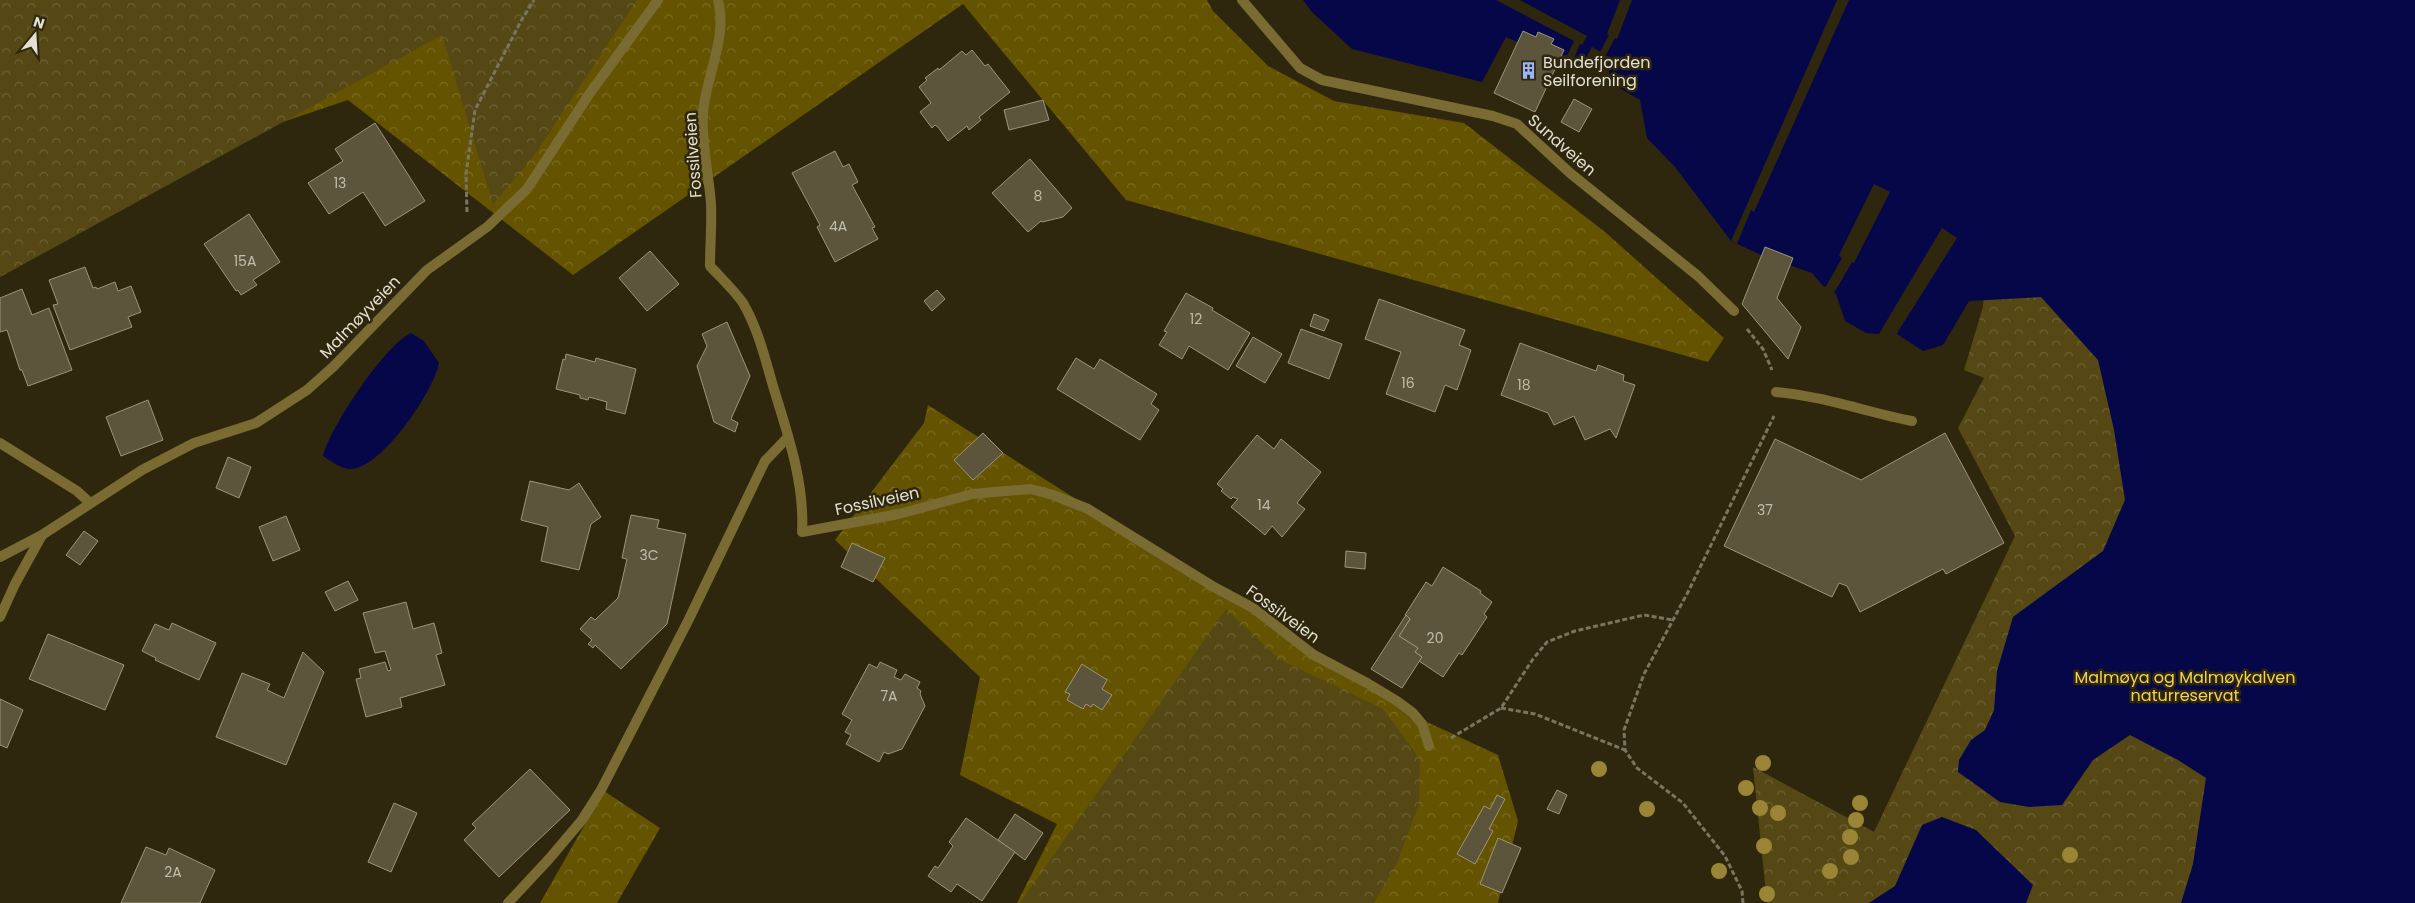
<svg xmlns="http://www.w3.org/2000/svg" width="2415" height="903" font-family="Poppins,sans-serif">
  <style>
    .forest { fill: url(#forest-crowns) }
    .park { fill: url(#park-crowns) }
    .water { fill: #060749 }
    .pier { fill: #2e270e }
    .building { fill: #5c553b; stroke: #9d9579 }
    .lines { fill: none; stroke-linecap: round; stroke-linejoin: round }
    .path { stroke: #7a7560; stroke-width: 3; stroke-dasharray: 5 2.5; stroke-linecap: butt }
    .lane { stroke: #7a6b32; stroke-width: 10 }
    .street { stroke: #7a6b32; stroke-width: 10 }
    .tree { fill: #9a8536 }
    .labels { text-anchor: middle; dominant-baseline: central; stroke-width: 5; stroke-linejoin: round; paint-order: stroke }
    .number-label { font-size: 14px; fill: #c1bdac }
    .poi-label { font-size: 16px; fill: #e3e0d1; stroke: #2e270e; text-anchor: start }
    .street-label { font-size: 16px; fill: #e3e0d1; stroke: #2e270e }
    .park-label { font-size: 16px; fill: #f2d256; stroke: #2e270e }
  </style>
  <defs>
    <pattern id="forest-crowns" width="20" height="18" patternUnits="userSpaceOnUse" patternTransform="scale(1.25)"><rect width="20" height="18" fill="#645300"/><path d="M2 6a3 3 0 1 1 6 0M12 15a3 3 0 1 1 6 0" fill="none" stroke="#7a6b24"/></pattern>
    <pattern id="park-crowns" width="20" height="18" patternUnits="userSpaceOnUse" patternTransform="scale(1.25)"><rect width="20" height="18" fill="#554815"/><path d="M2 6a3 3 0 1 1 6 0M12 15a3 3 0 1 1 6 0" fill="none" stroke="#6d6236"/></pattern>
  </defs>
  <rect width="100%" height="100%" fill="#2e270e"/>
  <g class="forest">
    <path d="M0 0H1207L1213 11 1268 66 1334 101 1464 123 1605 232 1724 338 1708 362 1126 200 963 4 573 275 348 100 0 218Z"/>
    <path d="M928 405 1427 722 1498 755 1518 821 1498 903H1017L1057 824 960 775 980 677 835 540 924 423Z"/>
    <path d="M604 791 660 828 617 903H540Z"/>
  </g>
  <g class="park">
    <path d="M0 0H637L533 157 493 204 442 35 0 277Z"/>
    <path d="M2005 32 2415 706V903H1767L1753 767 1874 832 2015 536 1958 428 1984 378 1964 370 1983 307Z"/>
    <path d="M1226 609 1279 659 1383 709 1420 759 1419 804 1397 863 1374 903H1020Z"/>
  </g>
  <g class="water">
    <path d="M1303 0H2415V903H2181L2193 864 2206 778 2178 760 2130 735 2093 760 2062 805 2029 807 2000 802 1958 772 1959 760 1971 740 1985 730 1994 710 1997 671 2013 617 2103 551 2125 500 2114 430 2098 360 2041 297 1969 301 1943 345 1923 351 1897 334 1899 329 1886 322 1879 334 1866 333 1845 321 1836 294 1822 285 1812 273 1763 256 1731 241 1675 167 1647 138 1640 100 1618 87 1606 67 1611 58 1592 47 1585 60 1565 55 1549 56 1506 37 1482 82 1352 49 1312 12Z"/>
    <path d="M411 333 424 341 439 363C434 391 382 468 351 469 341 469 331 461 323 456 331 426 384 346 411 333Z"/>
    <path d="M1942 817 1976 830 2033 885 2026 903H1869L1895 886 1922 825Z"/>
  </g>
  <g class="pier">
    <path d="M1496 0H1520L1587 36 1582 45 1580 44 1574 58 1567 56 1574 41Z"/>
    <path d="M1620 0H1632L1617 39 1615 38 1606 55 1600 52 1609 35 1607 34Z"/>
    <path d="M1837 0H1849L1754 212 1751 210 1737 244 1731 241Z"/>
    <path d="M1874 184 1890 192 1854 263 1852 262 1834 293 1825 288 1842 258 1839 255Z"/>
    <path d="M1942 228 1957 238 1899 330 1886 322Z"/>
  </g>
  <g class="building">
    <path d="M1523 31 1536 37 1538 32 1554 39 1551 44 1564 50 1535 112 1494 93Z"/>
    <path d="M972 50 985 66 988 64 1010 92 979 117 981 120 969 130 967 126 948 141 938 127 935 125 932 128 920 112 931 103 919 87 927 80 925 78 938 68 939 70 962 51 966 55Z"/>
    <path d="M1574 99 1592 109 1579 132 1561 122Z"/>
    <path d="M1043 100 1049 120 1009 130 1004 110Z"/>
    <path d="M375 123 425 201 385 226 363 192 329 214 308 183 343 161 335 149Z"/>
    <path d="M835 151 843 167 849 164 858 182 852 185 875 227 872 228 878 239 835 262 817 227 820 225 792 173Z"/>
    <path d="M1030 159 1072 208 1063 217 1042 222 1041 221 1028 232 992 193Z"/>
    <path d="M249 214 280 262 253 280 257 285 241 295 238 290 236 291 204 244Z"/>
    <path d="M1765 247 1793 258 1777 298 1801 327 1788 359 1742 304Z"/>
    <path d="M650 251 679 284 647 311 619 278Z"/>
    <path d="M85 267 93 288 96 287 97 289 115 282 118 291 131 286 141 312 128 317 132 327 70 350 53 305 58 304 49 280Z"/>
    <path d="M22 289 32 315 49 308 72 370 28 386 22 370H20L7 330 0 332V298Z"/>
    <path d="M937 290 945 299 932 311 924 301Z"/>
    <path d="M1186 293 1213 308 1212 310 1250 333 1228 370 1189 346 1182 359 1159 345 1167 332 1164 331Z"/>
    <path d="M1379 299 1465 330 1459 345 1471 350 1457 390 1445 385 1435 412 1386 394 1401 352 1365 339Z"/>
    <path d="M1314 314 1329 320 1324 331 1310 326Z"/>
    <path d="M727 322 750 376 731 419 738 423 735 432 714 422 697 366 707 346 702 334Z"/>
    <path d="M1301 329 1342 344 1329 379 1288 363Z"/>
    <path d="M1253 337 1282 354 1265 383 1236 366Z"/>
    <path d="M1520 343 1596 371 1598 365 1624 375 1623 381 1635 385 1616 438 1610 429 1585 440 1574 416 1554 425 1548 413 1501 395Z"/>
    <path d="M566 354 595 362 596 358 636 369 625 414 606 409 607 402 589 397 588 400 580 398V395L556 389 563 359 565 360Z"/>
    <path d="M1076 358 1094 369 1100 359 1157 394 1151 404 1159 410 1140 440 1057 389Z"/>
    <path d="M148 400 163 440 121 456 106 417Z"/>
    <path d="M983 433 1003 453 973 480 954 460Z"/>
    <path d="M1945 433 2004 543 1946 574 1943 569 1860 612 1847 586 1839 583 1832 597 1724 546 1775 439 1861 480Z"/>
    <path d="M1257 435 1274 449 1281 439 1321 472 1297 503 1305 509 1282 537 1272 526 1265 535 1231 507 1238 499 1233 497 1231 499 1221 491 1223 489 1217 484Z"/>
    <path d="M228 457 251 467 239 498 216 488Z"/>
    <path d="M530 481 569 490 579 483 601 517 591 524 579 570 541 561 548 527 521 520Z"/>
    <path d="M631 515 659 520 657 528 686 534 667 624 621 669 595 645 593 648 588 644 592 640 580 629 591 617 595 620 618 598 627 559 622 558Z"/>
    <path d="M286 516 300 550 273 561 259 527Z"/>
    <path d="M84 531 98 541 80 565 66 555Z"/>
    <path d="M852 543 885 558 873 582 841 567Z"/>
    <path d="M1346 551 1366 553 1365 569 1345 567Z"/>
    <path d="M1443 567 1481 591 1480 593 1492 602 1484 614 1487 617 1462 655 1459 653 1443 677 1419 661 1422 657 1415 652 1418 648 1399 636 1410 619 1405 615 1426 582 1432 586Z"/>
    <path d="M348 581 358 600 335 611 325 592Z"/>
    <path d="M406 602 413 629 434 623 442 653 436 655 445 685 400 698 402 707 366 717 356 679 361 678 359 669 385 662 388 671 391 670 385 651 375 653 363 613Z"/>
    <path d="M1406 615 1410 619 1399 636 1418 648 1415 652 1422 657 1402 688 1371 669Z"/>
    <path d="M172 623 216 643 199 680 155 660 156 658 142 651 155 624 169 630Z"/>
    <path d="M48 634 124 665 105 710 29 679Z"/>
    <path d="M303 652 324 672 286 765 216 737 242 673 270 684 267 690 284 698Z"/>
    <path d="M880 662 897 670 894 677 901 680 905 674 920 682 917 688 921 691 920 694 925 706 902 749 888 754 884 752 879 762 846 744 851 735 845 732 852 720 842 714 869 664 877 668Z"/>
    <path d="M1082 664 1107 680 1102 689 1112 695 1102 710 1093 704 1091 707 1086 704 1083 709 1067 700 1070 694 1065 692Z"/>
    <path d="M0 699 23 710 7 748 0 745Z"/>
    <path d="M530 769 570 810 499 877 464 840 476 828 472 824Z"/>
    <path d="M1557 790 1567 795 1559 814 1547 809Z"/>
    <path d="M1497 795 1505 799 1489 829 1493 831 1475 864 1457 854 1484 806 1490 809Z"/>
    <path d="M394 803 417 813 391 872 368 862Z"/>
    <path d="M1015 814 1043 833 1025 860 998 840Z"/>
    <path d="M966 818 1015 852 982 901 957 884 951 892 928 876 935 866 938 868 953 846 949 842Z"/>
    <path d="M1498 838 1521 848 1502 893 1480 884Z"/>
    <path d="M146 847 166 855 169 848 215 870 200 903H121Z"/>
  </g>
  <g class="lines">
    <g class="path">
      <path d="M467 212 466 174 475 110 521 21 534 0"/>
      <path d="M1747 329 1763 349 1772 370"/>
      <path d="M1501 708 1535 714 1625 750"/>
      <path d="M1451 738 1501 708 1533 659 1547 642 1575 631 1644 615 1673 620"/>
      <path d="M1743 903 1742 891 1725 856 1683 803 1637 768 1625 750 1624 730 1644 674 1688 592 1774 416"/>
    </g>
    <g class="lane">
      <path d="M718 0C728 37 706 76 703 113 701 144 709 174 711 204 712 225 710 245 710 266 721 278 734 290 743 303 758 329 765 358 773 386 787 432 805 483 802 532L899 514 972 494 1031 489 1053 495 1088 509 1214 587 1253 608 1314 655 1367 683 1397 701 1413 713 1422 724 1429 746"/>
      <path d="M1776 392C1823 396 1866 412 1912 421"/>
      <path d="M0 443 77 491 90 503"/>
      <path d="M0 617 15 584 42 535"/>
      <path d="M508 903 549 859 582 820 601 790 688 621 765 461 788 437"/>
    </g>
    <g class="street">
      <path d="M1242 0 1300 68 1322 80 1493 116 1517 124 1570 173 1698 276 1734 311"/>
      <path d="M0 557 42 535 142 470 194 443 256 423 307 390 333 367 427 270 487 227 527 189 590 93 658 0"/>
    </g>
  </g>
  <g class="tree">
    <circle cx="1763" cy="763" r="8"/>
    <circle cx="1599" cy="769" r="8"/>
    <circle cx="1746" cy="788" r="8"/>
    <circle cx="1860" cy="803" r="8"/>
    <circle cx="1760" cy="808" r="8"/>
    <circle cx="1647" cy="809" r="8"/>
    <circle cx="1778" cy="813" r="8"/>
    <circle cx="1856" cy="820" r="8"/>
    <circle cx="1850" cy="837" r="8"/>
    <circle cx="1764" cy="846" r="8"/>
    <circle cx="2070" cy="855" r="8"/>
    <circle cx="1851" cy="857" r="8"/>
    <circle cx="1719" cy="871" r="8"/>
    <circle cx="1830" cy="871" r="8"/>
    <circle cx="1767" cy="894" r="8"/>
  </g>
  <defs>
    <symbol id="building-bare" viewBox="-9 -9 18 18"><path d="M-4-6H4V6H1V3H-1V6H-4ZM-2.5-4.3h1.7v1.8h-1.7ZM.8-4.3h1.7v1.8H.8ZM-2.5-1h1.7V.8h-1.7ZM.8-1h1.7V.8H.8Z" fill="#9bb5fd" stroke="#2e270e" stroke-width="2.5" paint-order="stroke"/></symbol>
  </defs>
  <g fill-rule="evenodd">
    <use href="#building-bare" x="1516" y="58" width="25" height="25"/>
  </g>
  <g class="labels">
    <g class="number-label">
      <text x="340" y="183">13</text>
      <text x="1038" y="196">8</text>
      <text x="838" y="226">4A</text>
      <text x="245" y="261">15A</text>
      <text x="1196" y="319">12</text>
      <text x="1408" y="383">16</text>
      <text x="1524" y="385">18</text>
      <text x="1264" y="505">14</text>
      <text x="1765" y="510">37</text>
      <text x="649" y="555">3C</text>
      <text x="1435" y="638">20</text>
      <text x="889" y="696">7A</text>
      <text x="173" y="872">2A</text>
    </g>
    <g class="poi-label">
      <text x="1543" y="62">Bundefjorden<tspan x="1543" dy="18">Seilforening</tspan></text>
    </g>
    <g class="street-label">
      <text transform="translate(1562 145) rotate(41)">Sundveien</text>
      <text transform="translate(693 155) rotate(-94)">Fossilveien</text>
      <text transform="translate(360 317) rotate(-46)">Malmøyveien</text>
      <text transform="translate(877 501) rotate(-12)">Fossilveien</text>
      <text transform="translate(1283 614) rotate(36)">Fossilveien</text>
    </g>
    <g class="park-label">
      <text x="2185" y="677">Malmøya og Malmøykalven<tspan x="2185" dy="18">naturreservat</tspan></text>
    </g>
  </g>
  <g transform="translate(35 35) rotate(18)" stroke="#2e270e" stroke-width="4" paint-order="stroke">
  <path d="M0-4L9 19L0 12L-9 19Z" fill="#e3e0d1"/>
  <text y="-8" font-size="14" font-weight="bold" text-anchor="middle" fill="#e3e0d1">N</text>
  </g>
</svg>
